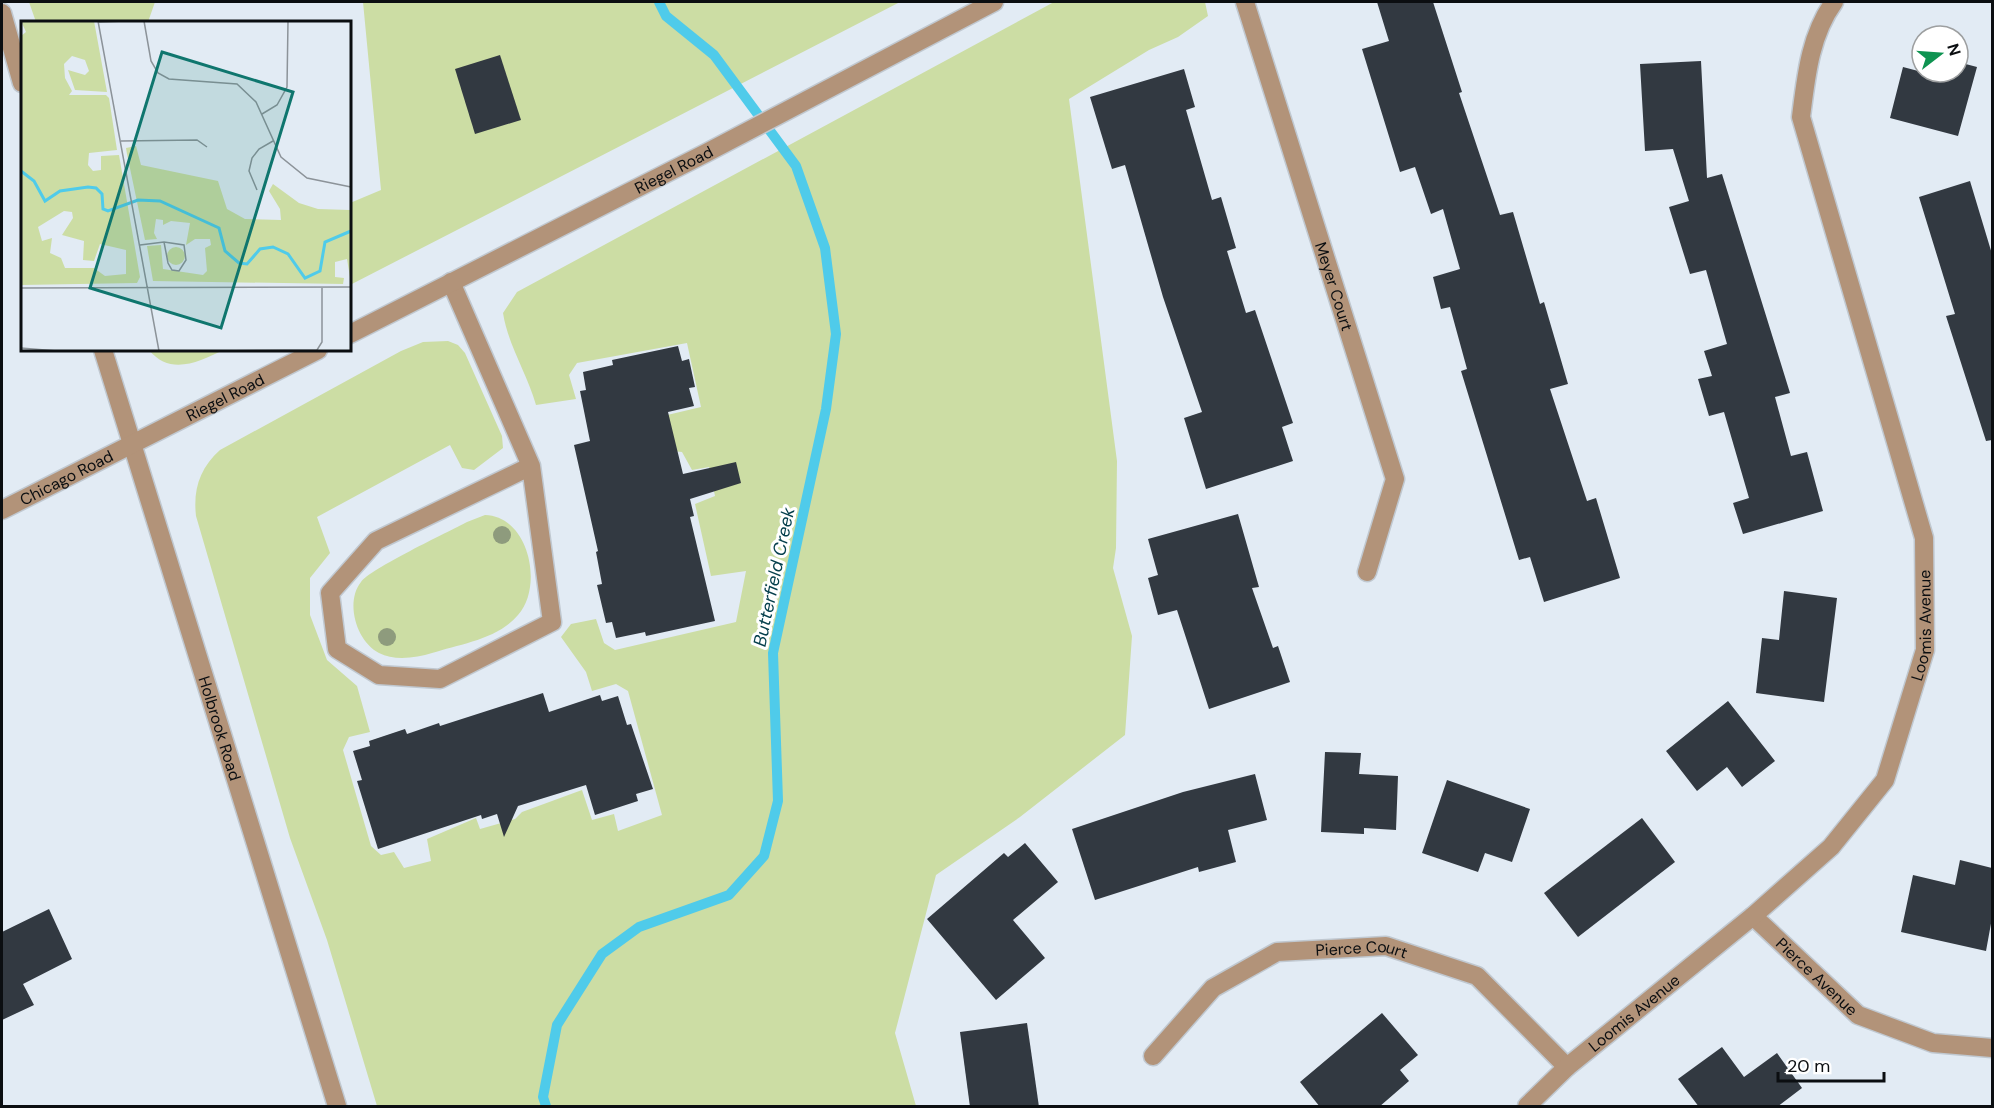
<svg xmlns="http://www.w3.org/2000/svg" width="1994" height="1108" font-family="'DM Sans',sans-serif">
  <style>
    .green { fill: #ccdda4 }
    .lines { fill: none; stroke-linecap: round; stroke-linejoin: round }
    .stream { stroke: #4fcbea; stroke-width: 10 }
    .building { fill: #323941 }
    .minor-casing { stroke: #c0c8d0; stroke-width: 21 }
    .minor { stroke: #b29379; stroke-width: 18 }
    .tree { fill: #8e9b7d }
    .labels { text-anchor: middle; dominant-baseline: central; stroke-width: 6; stroke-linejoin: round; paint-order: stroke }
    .street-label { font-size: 16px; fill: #0b0e11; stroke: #fff }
    .water-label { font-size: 18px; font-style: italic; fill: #06404d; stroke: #fff }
    .inset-river { fill: none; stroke: #4fcbea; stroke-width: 3 }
    .inset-road { fill: none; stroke: #8c9399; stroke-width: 1.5 }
    .view { fill: #0f766e; fill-opacity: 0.15; stroke: #0f766e; stroke-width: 3 }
    .inset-edge { fill: none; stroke: #0b0e11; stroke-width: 3 }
  </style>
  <rect width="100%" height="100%" fill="#e2ebf4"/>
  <g class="green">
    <path d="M29 2H155L148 22H36Z"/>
    <path d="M363 2H900L350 285V203L381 190Z"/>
    <path d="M1054 2H1205L1208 16 1178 37 1149 50 1069 99 1117 461 1116 548 1113 568 1132 636 1125 735 1020 817 936 875 895 1033 916 1106H377L327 940 290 838 196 516C193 489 200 468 220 450L401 351 423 342 448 341 458 345 465 353 502 436 503 448 474 470 462 468 450 445 317 517 330 553 310 578V615L327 660 357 686 370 732 349 737 343 750 371 846 381 855 394 852 404 868 431 861 427 839 476 818 480 829 515 819 522 812 582 790 592 820 614 814 618 831 662 815 628 691 616 684 592 691 586 672 561 637 571 624 596 619 604 643 615 650 736 622 746 571 711 576 695 504 715 496 709 467 692 470 682 452 672 451 663 416 701 407 687 343 577 363 569 375 576 399 536 405C527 373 508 345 503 313L517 292Z"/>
    <path d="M149 350H223C199 362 170 376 149 350Z"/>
    <path d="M485 515C529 516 544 586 518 615 498 639 460 644 432 653 416 658 394 661 379 653 356 641 345 602 361 582 370 569 448 532 467 522Z"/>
  </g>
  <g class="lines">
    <path class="stream" d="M546 1106 543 1097 557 1025 602 954 639 927 729 895 764 856 778 801 773 653 826 409 836 334 825 248 796 166 714 55 666 16 659 2"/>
  </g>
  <g class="building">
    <path d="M1377 2H1433L1462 92 1459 93 1500 215 1513 212 1540 304 1544 302 1568 384 1550 389 1587 501 1596 498 1620 578 1544 602 1530 557 1519 560 1461 371 1467 369 1450 307 1441 309 1433 277 1460 269 1443 209 1431 214 1415 167 1400 172 1362 49 1389 41Z"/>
    <path d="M500 55 521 120 475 134 455 69Z"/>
    <path d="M1701 61 1707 178 1722 174 1790 393 1775 397 1791 456 1807 452 1823 511 1743 534 1733 503 1749 498 1724 412 1709 416 1698 379 1712 376 1704 351 1727 344 1706 270 1690 274 1669 207 1689 201 1673 149 1645 151 1640 64Z"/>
    <path d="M1958 62 1977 67 1958 136 1890 118 1903 67 1922 72H1958Z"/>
    <path d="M1184 69 1195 107 1186 110 1212 200 1221 197 1236 248 1227 251 1246 313 1255 310 1293 423 1282 427 1293 461 1206 489 1184 418 1202 412 1163 297 1125 165 1112 169 1090 97Z"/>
    <path d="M1970 181 1992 254V440L1986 441 1946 316 1955 314 1919 197Z"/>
    <path d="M678 346 682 361 689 359 695 387 689 388 694 406 668 412 683 474 736 462 741 483 690 499 694 516 690 517 715 621 646 636 645 632 616 638 612 622 606 623 597 585 602 584 596 552 598 551 574 445 590 441 580 391 586 390 583 372 613 365 612 360Z"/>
    <path d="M1238 514 1259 587 1252 588 1273 648 1278 646 1290 682 1209 709 1177 610 1158 615 1148 578 1158 575 1148 539Z"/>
    <path d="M1784 591 1837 598 1824 702 1756 693 1762 638 1779 640Z"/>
    <path d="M543 693 549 712 600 695 602 701 618 696 627 725 631 724 653 789 636 794 638 801 595 815 586 785 518 806 504 837 497 814 482 819 481 815 378 849 357 781 362 780 353 751 370 746 369 741 405 729 407 734 439 723 440 726Z"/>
    <path d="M1728 701 1775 761 1742 787 1727 767 1697 791 1666 751Z"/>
    <path d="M1325 752 1361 753 1359 774 1398 776 1396 830 1364 828V834L1321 832Z"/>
    <path d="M1255 774 1267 820 1228 830 1236 862 1199 872 1198 867 1095 900 1072 829 1183 792Z"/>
    <path d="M1447 780 1530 809 1512 862 1485 853 1478 872 1422 853Z"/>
    <path d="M1642 818 1675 862 1578 937 1544 893Z"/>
    <path d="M1025 843 1058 882 1013 920 1045 958 996 1000 927 919 1004 853 1008 857Z"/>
    <path d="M1960 860 1992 868V918L1986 951 1901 932 1913 875 1955 885Z"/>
    <path d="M49 909 72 959 23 984 34 1005 2 1020V932Z"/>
    <path d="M1382 1013 1418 1055 1400 1070 1409 1081 1379 1107H1320L1300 1082Z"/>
    <path d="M1027 1023 1039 1107H970L960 1032Z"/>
    <path d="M1722 1047 1744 1077 1777 1053 1802 1088 1777 1107H1699L1678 1079Z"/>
  </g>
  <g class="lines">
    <defs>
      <g id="minor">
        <path id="s1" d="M1245 2 1395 479 1367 572"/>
        <path d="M2 13 22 83"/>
        <path d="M451 282 531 466 552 622 440 679 379 675 337 649 330 593 376 541 531 466"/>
        <path id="s2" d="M350 334 706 153 994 2"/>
        <path id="s3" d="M103 350 337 1106"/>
        <path id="s4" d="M2 510 318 350"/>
        <path id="s5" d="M1753 916 1858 1015 1933 1043 1992 1048"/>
        <path id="s6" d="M1153 1056 1213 988 1277 952 1386 946 1477 976 1567 1067"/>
        <path id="s7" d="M1527 1106 1567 1067 1753 916 1831 847 1885 780 1925 650 1924 538 1801 117C1806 77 1810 35 1834 2"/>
      </g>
    </defs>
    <use href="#minor" class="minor-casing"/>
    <use href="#minor" class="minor"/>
  </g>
  <g class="tree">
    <circle cx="502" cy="535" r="9"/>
    <circle cx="387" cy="637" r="9"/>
  </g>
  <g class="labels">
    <g class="street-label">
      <text stroke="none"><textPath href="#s2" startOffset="363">Riegel Road</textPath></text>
      <text stroke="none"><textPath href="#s1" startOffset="298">Meyer Court</textPath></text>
      <text stroke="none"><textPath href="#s4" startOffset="250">Riegel Road</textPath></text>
      <text stroke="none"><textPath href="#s4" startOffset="72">Chicago Road</textPath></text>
      <text stroke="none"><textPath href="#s7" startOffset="646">Loomis Avenue</textPath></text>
      <text stroke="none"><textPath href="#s3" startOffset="396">Holbrook Road</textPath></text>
      <text stroke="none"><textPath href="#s6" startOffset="249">Pierce Court</textPath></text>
      <text stroke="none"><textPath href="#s5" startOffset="88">Pierce Avenue</textPath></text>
      <text stroke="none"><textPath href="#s7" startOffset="142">Loomis Avenue</textPath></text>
    </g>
    <g class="water-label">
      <text transform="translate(774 577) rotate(-78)">Butterfield Creek</text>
    </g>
  </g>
  <g transform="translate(21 21)">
    <rect width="330" height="330" fill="#e2ebf4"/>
    <path d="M0 0H73L86 71 54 69 47 49 64 54 68 50 64 39 51 35 43 43 44 57 51 70 48 74H85L88 77 96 129 68 132 67 144 72 150 80 149V135L98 134 119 256 116 262 0 264V15L5 11ZM43 190 51 191 52 197 41 214 63 220 62 239 73 240 79 223 105 229V253L84 255 73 247H44L40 237 29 232 31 217 21 220 17 206ZM115 125 120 144 197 160 206 188 224 198 260 199 259 188 248 170 252 163 278 182 297 188 329 189 330 262 326 238 314 241V256L323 257 322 263 132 260 126 225 140 224 142 248 182 254 186 250 184 227 190 224 189 218H174L165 224 169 202 150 200 142 204V199L135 198 133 212 136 218 124 219 106 133 105 127ZM146 235a9 9 0 1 1 18 0a9 9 0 1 1-18 0Z" fill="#ccdda4" fill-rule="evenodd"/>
    <path class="inset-river" d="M0 150 13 160 24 180 39 170 67 166 75 167 81 173 82 188 87 190 117 179 139 180 198 207 204 230 218 242 226 243 239 228 252 226 267 233 284 257 299 250 304 221 330 210"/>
    <path class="inset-road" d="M77 0 138 330M123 0 130 40 137 52 148 58 216 63 235 81 260 136 286 157 330 166M330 0V72M78 1 104 0M241 93 256 84 266 66 267 0M100 120 176 119 186 126M236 169 228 150 231 137 238 128 252 120M119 224 143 221 163 224 165 239 158 250 151 249 147 242 143 221M0 267 330 266M0 327 36 330M192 330 296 329 301 321V266"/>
    <path class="view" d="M141 31 272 71 200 307 69 267Z"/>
    <rect width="330" height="330" class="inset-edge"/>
  </g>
  <rect width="1994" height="1108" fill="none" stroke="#0b0e11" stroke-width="6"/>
  <g transform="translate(1940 54) rotate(73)"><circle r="28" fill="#ffffff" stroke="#9d9fa0" stroke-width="1.5"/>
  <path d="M0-4.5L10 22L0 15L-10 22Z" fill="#0e9351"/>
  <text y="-9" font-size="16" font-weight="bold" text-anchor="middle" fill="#0b0e11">N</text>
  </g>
  <path d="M1778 1072v9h106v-9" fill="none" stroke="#0b0e11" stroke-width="3"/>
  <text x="1787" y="1072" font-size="18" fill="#0b0e11" stroke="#ffffff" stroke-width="4.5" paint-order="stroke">20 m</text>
</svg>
